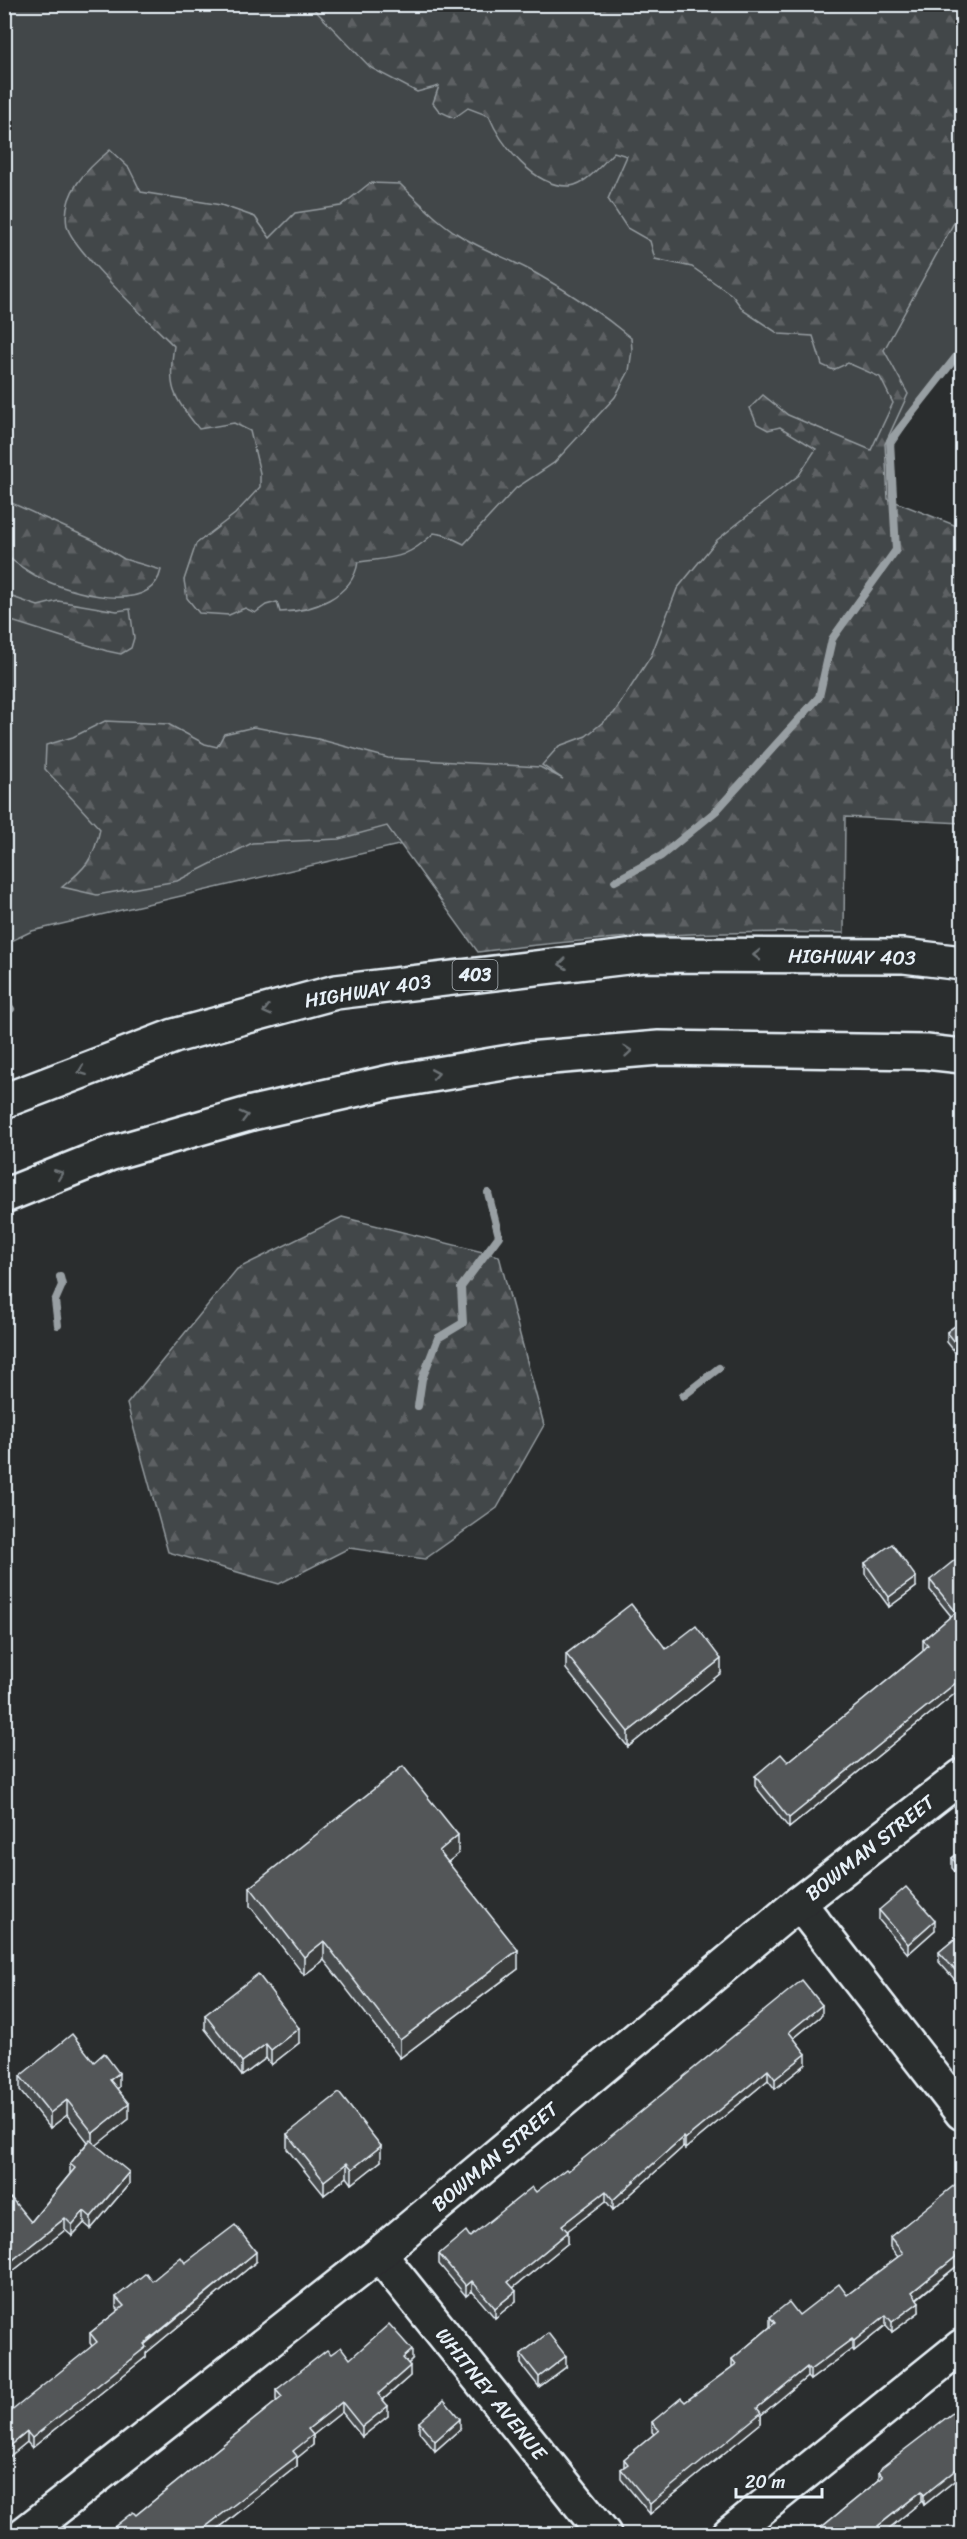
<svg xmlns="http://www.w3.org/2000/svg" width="967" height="2539" font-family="Sriracha,sans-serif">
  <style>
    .green { fill: #424648; stroke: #959ca0; stroke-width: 1.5 }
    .forest { fill: url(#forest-firs); stroke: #959ca0; stroke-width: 1.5 }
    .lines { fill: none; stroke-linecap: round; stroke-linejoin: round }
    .stream { stroke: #989fa3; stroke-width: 8 }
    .minor-casing { stroke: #e8f1f8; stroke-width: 38 }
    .highway-casing { stroke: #e8f1f8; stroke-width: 38 }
    .minor { stroke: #2a2d2e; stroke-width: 33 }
    .highway { stroke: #2a2d2e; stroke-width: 33 }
    .wall { fill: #474b4d; stroke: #e8f1f8; stroke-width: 1.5 }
    .shaded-wall { fill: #3a3d3e; stroke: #e8f1f8; stroke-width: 1.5 }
    .building { fill: #535759; stroke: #e8f1f8; stroke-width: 1.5 }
    .oneway { stroke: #6c7275 }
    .labels { text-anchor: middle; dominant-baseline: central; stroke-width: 5; stroke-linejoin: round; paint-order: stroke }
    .shield { fill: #2a2d2e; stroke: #afb6bb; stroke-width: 1.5 }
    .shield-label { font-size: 18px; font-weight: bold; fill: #e8f1f8 }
    .street-label { font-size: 20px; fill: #e8f1f8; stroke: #2a2d2e }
  </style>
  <defs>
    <pattern id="forest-firs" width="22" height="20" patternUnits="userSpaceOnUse" patternTransform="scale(1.5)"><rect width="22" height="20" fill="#424648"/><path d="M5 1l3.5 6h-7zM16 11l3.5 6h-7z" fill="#5d6163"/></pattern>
  </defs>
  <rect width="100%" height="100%" fill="#2a2d2e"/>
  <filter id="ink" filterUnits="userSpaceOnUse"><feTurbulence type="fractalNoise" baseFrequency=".0167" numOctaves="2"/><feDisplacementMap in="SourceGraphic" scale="12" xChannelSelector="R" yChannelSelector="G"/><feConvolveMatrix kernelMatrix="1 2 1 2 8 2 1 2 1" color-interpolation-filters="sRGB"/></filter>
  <g filter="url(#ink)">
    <path class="green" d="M5 5H962V345L659 784 32 931 5 944Z"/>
    <g class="forest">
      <path d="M310 5H962V208L884 350 908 394 885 444 888 499 962 528V823L845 817 844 933C721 930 600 936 478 952L387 826 339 839 252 843 177 881 97 895 62 887C85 869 94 859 100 829L45 769 46 745 73 737 105 721 168 724 205 744 217 747 224 734 254 727 318 739 388 758 540 767 563 779 542 765 559 746 586 736 614 713 651 656 677 589 717 540 799 475 816 449 780 427 768 430 757 424 750 408 763 395 788 415 871 450 893 403 880 377 848 363 833 370 822 365 813 336 779 334 744 311 732 295 692 267 655 259 650 241 627 228 608 199 627 156 614 152C603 163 587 184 570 186 535 188 501 145 489 116L468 108 454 118 439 111 433 103 439 86 417 92 371 68Z"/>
      <path d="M110 150 129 168 141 192 221 205 255 217 270 238 295 213 341 206 370 183 400 184C419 202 437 221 459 235 484 251 511 259 537 274 569 292 602 314 631 338L632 350 629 371 615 397 554 463 516 488 464 544 445 535 434 533C405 560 395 557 358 562 353 596 312 612 280 612L277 602 266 605 255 613 245 608 229 615 199 613 187 598 184 580 196 544 235 514 260 487V473L250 431 234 423 199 429C173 396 167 389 174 346 154 326 71 248 67 226 61 193 87 169 110 150Z"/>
      <path d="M5 500 93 540 124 559 161 570C151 617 68 592 40 578 27 572 16 563 5 555Z"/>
      <path d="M4 594 38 606 58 601 117 611 130 609 134 638 131 648 121 654 107 651 5 619Z"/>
      <path d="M342 1217 499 1256 544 1425 497 1508 425 1559 349 1548 279 1584 168 1552 127 1404 237 1269Z"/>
    </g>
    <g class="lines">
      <g class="stream">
        <path d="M615 881 661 856 716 811 819 697 832 639 896 550 890 441 960 352 962 335"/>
        <path d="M4 999 11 1009"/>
        <path d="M58 1325 55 1301 62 1285 60 1277"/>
        <path d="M683 1396 719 1368"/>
        <path d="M418 1406 422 1379 438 1338 463 1323 461 1287 499 1236 488 1193"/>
      </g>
      <defs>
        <g id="minor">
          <path d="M799 1903 962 2113"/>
          <path d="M379 2254 604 2534"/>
          <path d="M24 2534 379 2254 799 1903 962 1776"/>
          <path d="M729 2534 962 2346"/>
        </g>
        <g id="highway">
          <path d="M4 1101 174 1036 336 992 644 955 904 956 962 963"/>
          <path d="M4 1196 109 1154 252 1113 390 1082 528 1059 659 1048 926 1052 962 1056"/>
        </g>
      </defs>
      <use href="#minor" class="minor-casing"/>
      <use href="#highway" class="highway-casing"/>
      <use href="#minor" class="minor"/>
      <use href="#highway" class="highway"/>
    </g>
    <g class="wall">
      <path d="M963 1320V1362L947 1342V1332Z"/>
      <path d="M865 1563 916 1587 889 1607 865 1574Z"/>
      <path d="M963 1567V1687L789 1828 755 1786V1776L788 1762 923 1651V1640L951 1616 930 1590V1580Z"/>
      <path d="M666 1649 721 1673 628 1747 566 1669V1654Z"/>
      <path d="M963 1850V1881L952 1868V1858Z"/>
      <path d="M458 1854 448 1862 518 1969 400 2058 324 1960 304 1975 250 1906V1887Z"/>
      <path d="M879 1910 935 1930 908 1954 879 1920Z"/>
      <path d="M963 1932V1989L939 1962V1952Z"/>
      <path d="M205 2015 299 2043 271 2065 266 2058 242 2076 205 2029Z"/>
      <path d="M822 2015 794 2038 806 2064 775 2089 768 2080 685 2149 683 2147 613 2210 606 2201 567 2231 568 2243 513 2288 516 2301 495 2318 472 2291 466 2296 439 2264V2254L470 2237 568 2171Z"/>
      <path d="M94 2062 119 2087 117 2089 129 2119 96 2145 129 2184 91 2229 84 2223 72 2236 65 2230 4 2278V2203L31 2222 70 2174V2164L88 2142 67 2115 50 2128 20 2091V2076Z"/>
      <path d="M287 2134 381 2161 352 2184 347 2177 324 2195 287 2149Z"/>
      <path d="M963 2180V2261L917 2299 919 2312 892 2332 886 2325 854 2351 852 2349 810 2380 807 2377 761 2415V2423L650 2514 621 2479V2469L624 2467V2459L654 2434 652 2432V2422L685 2402 732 2367V2359L770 2327V2317L799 2315 847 2295 898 2257 890 2247V2237Z"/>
      <path d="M256 2262 146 2353V2357L32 2448 27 2442 4 2461 92 2346 90 2343V2333L119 2310 116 2307V2297L152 2281 185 2263Z"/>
      <path d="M331 2354 350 2359 412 2360 408 2364 410 2376 383 2400 388 2416 362 2437 342 2412 313 2435V2445L297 2458V2466L210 2535H104L136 2515 277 2401 276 2400V2390Z"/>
      <path d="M521 2354 566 2367 539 2387 521 2364Z"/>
      <path d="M963 2405V2474L924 2505 922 2501 883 2533 812 2535 879 2480V2472Z"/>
      <path d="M419 2422 460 2429 435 2451 419 2432Z"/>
    </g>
    <g class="shaded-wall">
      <path d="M916 1577V1587L889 1607V1597Z"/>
      <path d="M721 1659V1673L628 1747V1732Z"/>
      <path d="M963 1677V1687L789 1828V1818Z"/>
      <path d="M458 1835V1854L439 1869V1851Z"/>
      <path d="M935 1920V1930L908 1954V1944Z"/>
      <path d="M324 1941V1960L304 1975V1957Z"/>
      <path d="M518 1950V1969L400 2058V2040Z"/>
      <path d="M822 2005V2015L789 2042V2032Z"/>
      <path d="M299 2028V2043L271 2065V2050Z"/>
      <path d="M266 2044V2058L242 2076V2062Z"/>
      <path d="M806 2054V2064L775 2089V2079Z"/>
      <path d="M768 2070V2080L685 2149V2139Z"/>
      <path d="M119 2073V2087L110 2095V2080Z"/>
      <path d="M67 2100V2115L50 2128V2113Z"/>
      <path d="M129 2104V2119L93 2148V2133Z"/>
      <path d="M683 2137V2147L613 2210V2200Z"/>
      <path d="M381 2146V2161L352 2184V2169Z"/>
      <path d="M347 2163V2177L324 2195V2181Z"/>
      <path d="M129 2172V2184L91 2229V2217Z"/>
      <path d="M606 2191V2201L562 2235V2225Z"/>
      <path d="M84 2211V2223L72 2236V2225Z"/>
      <path d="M65 2218V2230L4 2278V2267Z"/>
      <path d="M568 2232V2243L508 2292V2282Z"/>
      <path d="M963 2251V2261L912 2302V2292Z"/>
      <path d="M256 2252V2262L146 2353V2357L32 2448V2438Z"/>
      <path d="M472 2281V2291L466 2296V2286Z"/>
      <path d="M516 2291V2301L495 2318V2308Z"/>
      <path d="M919 2302V2312L892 2332V2322Z"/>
      <path d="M886 2315V2325L854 2351V2341Z"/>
      <path d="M852 2339V2349L810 2380V2370Z"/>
      <path d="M412 2350V2360L403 2368V2358Z"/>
      <path d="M566 2356V2367L539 2387V2377Z"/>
      <path d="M410 2366V2376L378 2404V2394Z"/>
      <path d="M807 2367V2377L761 2415V2423L650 2514V2504L757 2408Z"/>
      <path d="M342 2402V2412L313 2435V2445L297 2458V2466L210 2535H203V2529L293 2451 308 2429Z"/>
      <path d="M388 2406V2416L362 2437V2427Z"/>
      <path d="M460 2419V2429L435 2451V2441Z"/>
      <path d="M27 2432V2442L4 2461V2451Z"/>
      <path d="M963 2454V2474L924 2505V2495Z"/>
      <path d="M922 2491V2501L881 2535 878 2526Z"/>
    </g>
    <g class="building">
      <path d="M963 1320V1352L947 1332Z"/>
      <path d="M892 1544 916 1577 889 1597 865 1563Z"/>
      <path d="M956 1559 963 1567V1677L789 1818 755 1776 781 1754 788 1762 922 1652 928 1645 923 1640 956 1612 930 1580Z"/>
      <path d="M631 1604 666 1649 696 1626 721 1659 628 1732 566 1654Z"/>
      <path d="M403 1766 458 1835 439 1851 518 1950 400 2040 324 1941 304 1957 250 1887Z"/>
      <path d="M963 1850V1871L952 1858Z"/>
      <path d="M906 1887 935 1920 908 1944 879 1910Z"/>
      <path d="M963 1932V1979L939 1952Z"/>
      <path d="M258 1974 299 2028 271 2050 266 2044 242 2062 205 2015Z"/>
      <path d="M802 1980 822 2005 789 2032 806 2054 775 2079 768 2070 685 2139 683 2137 613 2200 606 2191 562 2225 568 2232 508 2282 516 2291 495 2308 472 2281 466 2286 439 2254 466 2231 470 2237 532 2187 536 2192 566 2169 568 2171Z"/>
      <path d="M72 2034 94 2062 104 2053 119 2073 110 2080 129 2104 93 2133 67 2100 50 2113 20 2076Z"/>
      <path d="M339 2093 381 2146 352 2169 347 2163 324 2181 287 2134Z"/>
      <path d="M90 2140 129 2172 91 2217 84 2211 72 2225 65 2218 4 2267V2203L11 2198 31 2222 75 2168 70 2164Z"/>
      <path d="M962 2179 963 2251 912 2292 919 2302 892 2322 886 2315 854 2341 852 2339 810 2370 807 2367 757 2408 761 2413 650 2504 621 2469 628 2464 624 2459 659 2430 652 2422 681 2398 685 2402 736 2364 732 2359 775 2323 770 2317 789 2302 799 2315 839 2284 847 2295 903 2253 890 2237Z"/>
      <path d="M235 2225 256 2252 144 2344 146 2347 32 2438 27 2432 4 2451V2417L97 2342 90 2333 124 2306 116 2297 146 2273 152 2281 181 2257 185 2263Z"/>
      <path d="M389 2324 412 2350 403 2358 410 2366 378 2394 388 2406 362 2427 342 2402 308 2429 313 2435 293 2451 297 2456 203 2529 206 2533 204 2535H104L133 2512 136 2515 282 2397 276 2390 327 2350 331 2354 341 2347 350 2359Z"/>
      <path d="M548 2333 566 2356 539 2377 521 2354Z"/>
      <path d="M444 2400 460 2419 435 2441 419 2422Z"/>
      <path d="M963 2405V2454L959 2458 963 2464 924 2495 922 2491 878 2526 885 2535H812L883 2477 879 2472 882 2467Z"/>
    </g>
    <defs><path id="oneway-chevron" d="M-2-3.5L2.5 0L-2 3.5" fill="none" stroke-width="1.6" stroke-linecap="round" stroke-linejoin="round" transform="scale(1.5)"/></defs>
    <g class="oneway">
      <use href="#oneway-chevron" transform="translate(757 955) rotate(-180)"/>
      <use href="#oneway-chevron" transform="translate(563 964) rotate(173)"/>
      <use href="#oneway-chevron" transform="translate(267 1011) rotate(165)"/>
      <use href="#oneway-chevron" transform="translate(628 1051) rotate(-5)"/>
      <use href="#oneway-chevron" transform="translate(82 1071) rotate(159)"/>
      <use href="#oneway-chevron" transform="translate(435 1074) rotate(-10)"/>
      <use href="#oneway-chevron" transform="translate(244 1116) rotate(-15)"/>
      <use href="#oneway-chevron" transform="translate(59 1174) rotate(-22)"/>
    </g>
  </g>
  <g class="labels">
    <rect class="shield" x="452.5" y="960" width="45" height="30" rx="4.5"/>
    <g class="shield-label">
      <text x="475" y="975">403</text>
    </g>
    <g class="street-label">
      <text transform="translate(852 957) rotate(1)">HIGHWAY 403</text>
      <text transform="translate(368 991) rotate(-9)">HIGHWAY 403</text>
      <text transform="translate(870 1848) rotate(-38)">BOWMAN STREET</text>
      <text transform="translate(495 2157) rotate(-40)">BOWMAN STREET</text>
      <text transform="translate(491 2394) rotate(51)">WHITNEY AVENUE</text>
    </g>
  </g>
  <rect width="967" height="2539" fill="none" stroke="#2a2d2e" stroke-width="24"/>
  <rect x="12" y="12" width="943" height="2515" fill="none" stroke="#e8f1f8" stroke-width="2" filter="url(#ink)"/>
  <path d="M736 2488v9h86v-9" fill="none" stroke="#e8f1f8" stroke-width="3"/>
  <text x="745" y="2488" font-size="18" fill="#e8f1f8" stroke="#2a2d2e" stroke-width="4.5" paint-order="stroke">20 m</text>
</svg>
